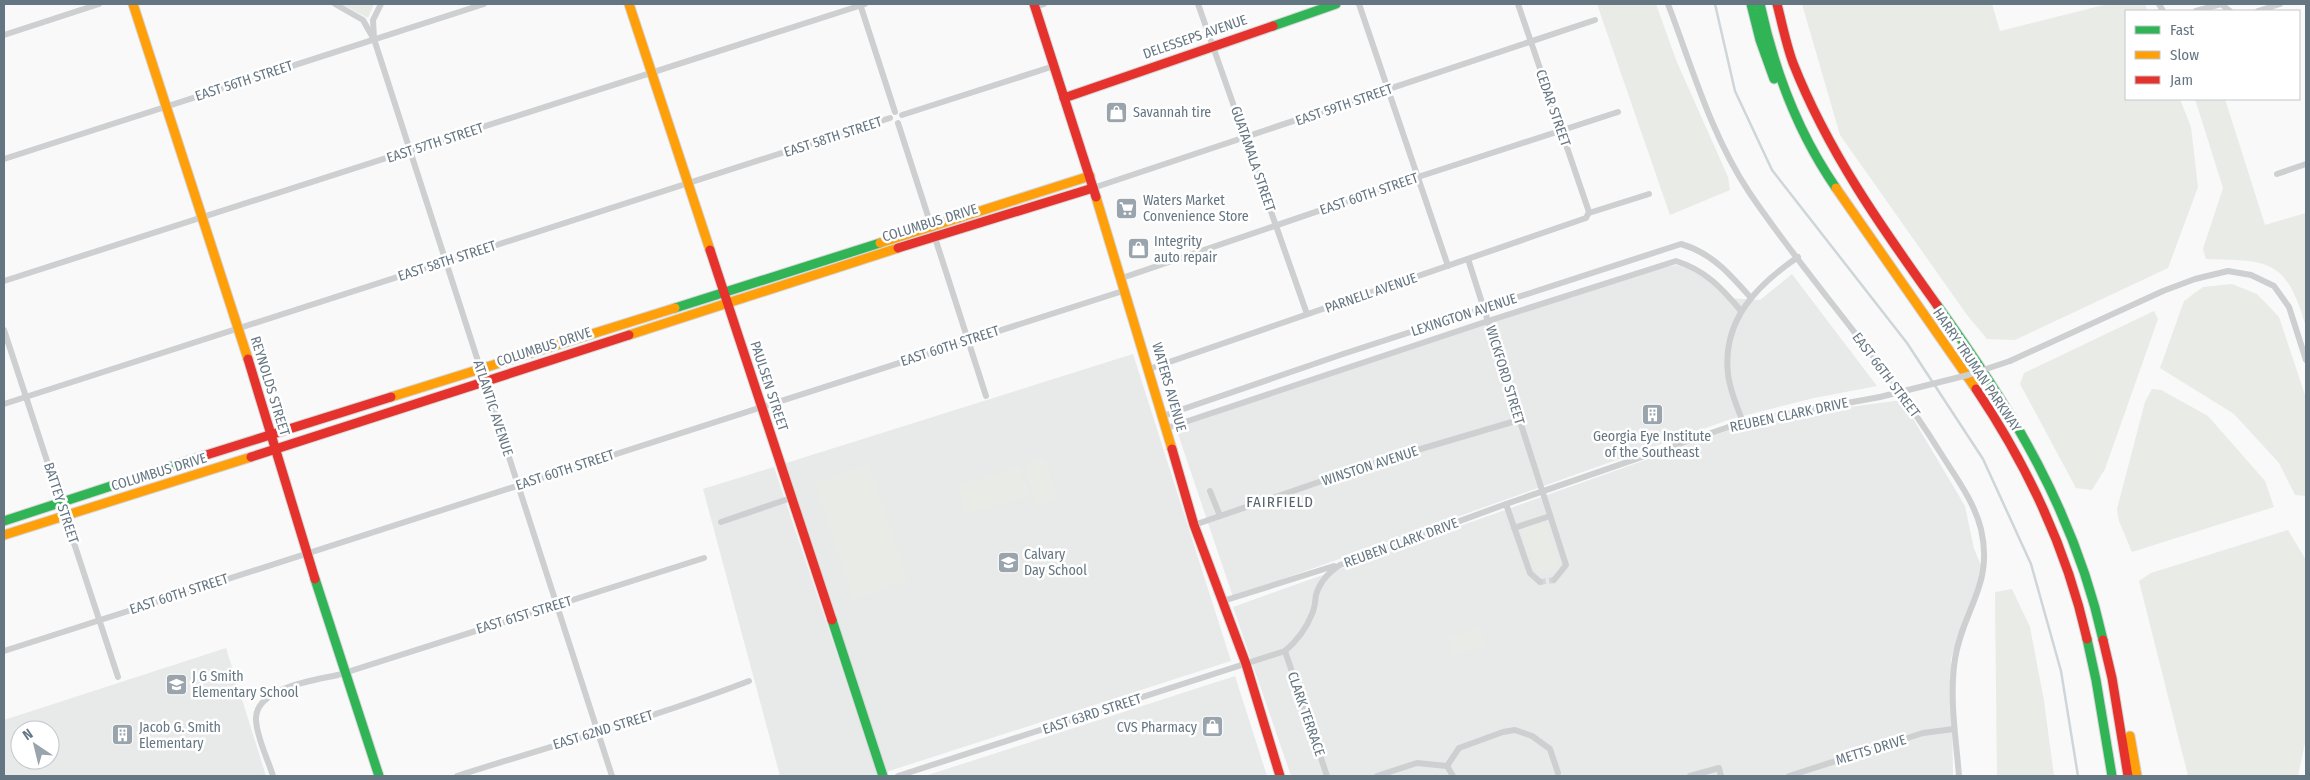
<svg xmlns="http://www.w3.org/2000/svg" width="2310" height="780" font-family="'Fira Sans Condensed',sans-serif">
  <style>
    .built { fill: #e8e9e9; fill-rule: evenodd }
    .green { fill: #e8ebe6 }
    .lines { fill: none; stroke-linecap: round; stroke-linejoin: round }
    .stream { stroke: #ced6d9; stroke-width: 2.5 }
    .street-tunnel { stroke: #d4d8dc; stroke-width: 6; stroke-dasharray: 6 3; stroke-linecap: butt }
    .fast-casing { stroke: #d5d6d7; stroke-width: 11 }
    .slow-casing { stroke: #d5d6d7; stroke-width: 11 }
    .jam-casing { stroke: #d5d6d7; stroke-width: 11 }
    .street { stroke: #cecfd0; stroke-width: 6 }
    .fast { stroke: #30b455; stroke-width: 9 }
    .slow { stroke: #ff9f0a; stroke-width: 9 }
    .jam { stroke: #e5322d; stroke-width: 9 }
    .street-bridge { stroke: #cecfd0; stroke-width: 6 }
    .labels { text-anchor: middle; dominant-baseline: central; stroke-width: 5; stroke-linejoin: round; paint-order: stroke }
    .street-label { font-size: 14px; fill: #657683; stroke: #fff }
    .poi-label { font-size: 14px; fill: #657683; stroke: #fff; text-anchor: start }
    .neighbourhood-label { font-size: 15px; letter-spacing: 1px; fill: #57646e; stroke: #fff }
  </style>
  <rect width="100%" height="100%" fill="#f9f9f9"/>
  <g class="built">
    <path d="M1677 265 1701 271 1728 298 1760 300 1792 274 1877 386 1814 398 1731 419 1233 597 1176 428 1640 272Z"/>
    <path d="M1133 354 1231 661 886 772 783 464Z"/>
    <path d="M1902 400 1965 506 1974 549 1981 565V574L1951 659 1953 776H1291L1233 607 1735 428 1812 412Z"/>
    <path d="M774 467 878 776H780L703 489Z"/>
    <path d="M226 648 266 776H4V720ZM20 730H50V760H20Z"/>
    <path d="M1235 676 1267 776H925Z"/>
  </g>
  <g class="green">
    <path d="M341 4H374L368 18Z"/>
    <path d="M1597 4H1656L1676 60 1728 177 1730 190 1670 215Z"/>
    <path d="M1802 4H1992L2000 31 2108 4H2145L2148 11H2126V99H2180L2191 127 2198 187 2168 268 2015 340 1987 339 1967 315 1840 135Z"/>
    <path d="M2195 99H2225L2265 225 2306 213V327C2286 259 2271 261 2206 259L2203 249 2223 188Z"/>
    <path d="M2232 284 2257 294 2279 317 2306 398V496L2295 495 2279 463 2234 414 2160 368 2184 301 2203 287Z"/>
    <path d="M2154 311 2158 319 2105 469 2092 490 2076 488 2020 384 2024 373Z"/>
    <path d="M2152 389 2161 390 2208 416 2265 481 2274 507 2132 552 2119 521 2117 509 2145 402Z"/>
    <path d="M1044 458 1058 500 1037 507 1024 465Z"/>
    <path d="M869 464 908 580 853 599 814 483Z"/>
    <path d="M1020 466 1030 495 972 513 964 508 957 486Z"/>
    <path d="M1544 522 1559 565 1548 571 1537 573 1521 529Z"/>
    <path d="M2288 530 2306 560V738L2298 776H2188L2139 581 2151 573Z"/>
    <path d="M2012 589 2030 627 2044 701 2054 776H1997L1995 592Z"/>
    <path d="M1479 627 1486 644 1454 656 1448 638Z"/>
  </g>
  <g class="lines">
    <path class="stream" d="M1715 4 1735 91 1772 170 1907 343 1983 459 2031 564 2061 671 2078 776"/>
    <path class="street-tunnel" d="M1540 582 1554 580"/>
    <defs>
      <g id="fast">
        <path d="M1751 4 1760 40 1774 79"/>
        <path d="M1760 4C1774 69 1798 133 1836 188"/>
        <path d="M1273 26 1336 4"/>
        <path d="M1937 305C2012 409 2075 513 2103 640"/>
        <path d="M675 308 880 243"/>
        <path d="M4 521 203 456"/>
        <path d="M315 579 379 776"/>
        <path d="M832 620 883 776"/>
        <path d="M2087 639 2096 680 2112 776"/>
      </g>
      <g id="slow">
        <path d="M133 4 248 359"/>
        <path d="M629 4 710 250"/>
        <path d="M1836 188 1976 389"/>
        <path d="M1096 197 1172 449"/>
        <path d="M880 243 1090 176"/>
        <path d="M629 335 898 248"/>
        <path d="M391 397 675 308"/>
        <path d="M4 535 251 457"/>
        <path d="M2130 736 2137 776"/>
      </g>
      <g id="jam">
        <path d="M1034 4 1096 197"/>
        <path d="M1777 4C1782 23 1786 44 1793 63 1828 152 1882 228 1937 305"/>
        <path d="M1064 98 1273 26"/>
        <path d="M898 248 1093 188"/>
        <path d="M710 250 832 620"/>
        <path d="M248 359 315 579"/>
        <path d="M1976 389C2027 465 2067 550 2087 639"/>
        <path d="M1172 449 1194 525 1246 664 1280 776"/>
        <path d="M203 456 391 397"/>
        <path d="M251 457 629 335"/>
        <path d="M2103 640 2112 678 2128 776"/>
      </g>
    </defs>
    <use href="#fast" class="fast-casing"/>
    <use href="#slow" class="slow-casing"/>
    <use href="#jam" class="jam-casing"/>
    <g class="street">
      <path d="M335 4 363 20 372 36"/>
      <path d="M381 4 373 20 374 39 612 776"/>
      <path d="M860 4 895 112"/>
      <path d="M1198 4 1307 314"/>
      <path d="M1359 4 1448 266"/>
      <path d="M1668 4C1692 67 1711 135 1749 192 1809 281 1883 360 1940 452 1955 476 1974 501 1981 529 1994 586 1963 608 1955 659 1949 697 1956 738 1959 776"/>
      <path d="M2159 4 2163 11"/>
      <path d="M1035 7 1044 4"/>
      <path d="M2196 11 2221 4 2230 11"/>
      <path d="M2258 11 2280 4"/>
      <path d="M4 35 99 4"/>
      <path d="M902 115 1054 66"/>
      <path d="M898 123 986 396"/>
      <path d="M4 159 484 4"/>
      <path d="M2277 174 2306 164"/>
      <path d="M1093 188 1595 20"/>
      <path d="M1589 213 1649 194"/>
      <path d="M1468 259 1566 565 1554 580"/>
      <path d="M1122 278 1418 177 1618 112"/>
      <path d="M4 281 865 4"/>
      <path d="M4 330 118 677"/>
      <path d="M2010 361 2163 291 2195 279 2228 271 2251 275 2274 286 2289 307 2306 360"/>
      <path d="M1149 369 1586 218 1589 212 1518 4"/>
      <path d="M4 404 890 118"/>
      <path d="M1163 416 1343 354 1681 244C1712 253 1730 274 1751 298"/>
      <path d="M1743 422C1737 407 1730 391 1728 374 1722 320 1757 285 1798 257"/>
      <path d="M1167 428 1488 321 1676 261C1705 270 1722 288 1741 311"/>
      <path d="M1210 491 1220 516"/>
      <path d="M1506 504 1530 573 1540 582"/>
      <path d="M721 522 791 498"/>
      <path d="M1194 525 1380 461 1519 420"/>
      <path d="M1514 528 1550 516"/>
      <path d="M1223 601 1334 566"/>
      <path d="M4 651 1126 290"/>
      <path d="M1285 651 1327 776"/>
      <path d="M1447 766 1453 776"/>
      <path d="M273 776C268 759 257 739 256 720 254 688 315 680 338 675L704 558"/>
      <path d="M457 776C554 745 653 718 749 681"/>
      <path d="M898 776 1285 651C1298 640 1306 629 1312 614 1315 608 1315 601 1316 595 1320 581 1329 572 1340 565L1506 504 1743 422 1880 397"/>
      <path d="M1377 776 1417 763 1447 766 1459 748 1503 732 1515 730 1532 736 1550 749 1558 773"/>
      <path d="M1690 776 1719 768 1721 776"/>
      <path d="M1789 776 1923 733 1954 729"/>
    </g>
    <use href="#fast" class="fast"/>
    <use href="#slow" class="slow"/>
    <use href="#jam" class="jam"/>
    <path class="street-bridge" d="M1880 397 1968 375 2010 361"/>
  </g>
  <defs>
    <symbol id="shop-square" viewBox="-11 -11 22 22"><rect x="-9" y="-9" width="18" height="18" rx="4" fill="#99a4ac" stroke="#fff"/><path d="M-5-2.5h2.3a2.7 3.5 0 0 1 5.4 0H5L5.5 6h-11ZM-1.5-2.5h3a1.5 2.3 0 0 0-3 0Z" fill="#fff"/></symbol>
    <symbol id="supermarket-square" viewBox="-11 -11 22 22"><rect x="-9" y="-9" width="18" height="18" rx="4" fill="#99a4ac" stroke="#fff"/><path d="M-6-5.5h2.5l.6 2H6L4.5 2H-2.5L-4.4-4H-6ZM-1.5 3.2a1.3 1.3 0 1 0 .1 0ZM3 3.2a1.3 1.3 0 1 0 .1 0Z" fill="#fff"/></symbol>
    <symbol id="building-square" viewBox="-11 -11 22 22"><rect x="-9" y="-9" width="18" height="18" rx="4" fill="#99a4ac" stroke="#fff"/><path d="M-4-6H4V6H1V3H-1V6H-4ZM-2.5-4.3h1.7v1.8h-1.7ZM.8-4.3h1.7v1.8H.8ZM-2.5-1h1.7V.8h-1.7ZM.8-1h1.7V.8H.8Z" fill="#fff"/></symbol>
    <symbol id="school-square" viewBox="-11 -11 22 22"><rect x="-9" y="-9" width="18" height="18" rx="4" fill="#99a4ac" stroke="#fff"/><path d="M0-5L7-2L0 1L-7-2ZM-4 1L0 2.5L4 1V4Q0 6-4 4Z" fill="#fff"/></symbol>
  </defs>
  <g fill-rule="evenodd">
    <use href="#shop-square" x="1104" y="100" width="25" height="25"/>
    <use href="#supermarket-square" x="1114" y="196" width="25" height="25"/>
    <use href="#shop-square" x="1126" y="236" width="25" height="25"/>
    <use href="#building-square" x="1640" y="402" width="25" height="25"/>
    <use href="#school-square" x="996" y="550" width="25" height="25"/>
    <use href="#school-square" x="164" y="672" width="25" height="25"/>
    <use href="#shop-square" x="1200" y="714" width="25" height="25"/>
    <use href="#building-square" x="110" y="722" width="25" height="25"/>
  </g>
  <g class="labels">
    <g class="street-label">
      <text transform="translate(1195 37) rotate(-19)">DELESSEPS AVENUE</text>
      <text transform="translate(244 81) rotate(-18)">EAST 56TH STREET</text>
      <text transform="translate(1344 105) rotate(-19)">EAST 59TH STREET</text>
      <text transform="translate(1553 108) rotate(71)">CEDAR STREET</text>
      <text transform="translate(833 137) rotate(-18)">EAST 58TH STREET</text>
      <text transform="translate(435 143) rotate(-18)">EAST 57TH STREET</text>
      <text transform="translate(1253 159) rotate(71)">GUATAMALA STREET</text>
      <text transform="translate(1369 194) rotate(-19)">EAST 60TH STREET</text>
      <text transform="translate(930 223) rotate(-17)">COLUMBUS DRIVE</text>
      <text transform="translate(447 261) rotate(-18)">EAST 58TH STREET</text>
      <text transform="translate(1371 293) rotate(-19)">PARNELL AVENUE</text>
      <text transform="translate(1464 315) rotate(-18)">LEXINGTON AVENUE</text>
      <text transform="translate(950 346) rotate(-18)">EAST 60TH STREET</text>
      <text transform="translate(544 347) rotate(-18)">COLUMBUS DRIVE</text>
      <text transform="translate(1977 370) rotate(56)">HARRY TRUMAN PARKWAY</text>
      <text transform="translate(1505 375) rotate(73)">WICKFORD STREET</text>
      <text transform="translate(1886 375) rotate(53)">EAST 66TH STREET</text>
      <text transform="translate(270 386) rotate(73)">REYNOLDS STREET</text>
      <text transform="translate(769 386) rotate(72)">PAULSEN STREET</text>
      <text transform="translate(1169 387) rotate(74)">WATERS AVENUE</text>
      <text transform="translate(493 408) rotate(72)">ATLANTIC AVENUE</text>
      <text transform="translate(1789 415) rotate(-12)">REUBEN CLARK DRIVE</text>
      <text transform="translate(1370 466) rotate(-18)">WINSTON AVENUE</text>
      <text transform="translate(565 470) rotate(-18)">EAST 60TH STREET</text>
      <text transform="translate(159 472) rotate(-17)">COLUMBUS DRIVE</text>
      <text transform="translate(61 503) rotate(72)">BATTEY STREET</text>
      <text transform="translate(1401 543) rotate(-20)">REUBEN CLARK DRIVE</text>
      <text transform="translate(179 594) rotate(-18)">EAST 60TH STREET</text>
      <text transform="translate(524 615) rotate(-17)">EAST 61ST STREET</text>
      <text transform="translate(1092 714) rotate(-18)">EAST 63RD STREET</text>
      <text transform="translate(1306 714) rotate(71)">CLARK TERRACE</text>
      <text transform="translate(603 730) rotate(-17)">EAST 62ND STREET</text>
      <text transform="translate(1871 750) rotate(-17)">METTS DRIVE</text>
    </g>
    <g class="poi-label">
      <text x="1133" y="112">Savannah tire</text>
      <text x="1143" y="200">Waters Market<tspan x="1143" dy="16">Convenience Store</tspan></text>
      <text x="1154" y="241">Integrity<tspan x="1154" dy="16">auto repair</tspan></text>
      <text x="1652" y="436" text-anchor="middle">Georgia Eye Institute<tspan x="1652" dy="16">of the Southeast</tspan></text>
      <text x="1024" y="554">Calvary<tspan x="1024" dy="16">Day School</tspan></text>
      <text x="192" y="676">J G Smith<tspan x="192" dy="16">Elementary School</tspan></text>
      <text x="139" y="727">Jacob G. Smith<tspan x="139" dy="16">Elementary</tspan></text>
      <text x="1197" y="727" text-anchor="end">CVS Pharmacy</text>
    </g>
    <g class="neighbourhood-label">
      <text x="1280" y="502">FAIRFIELD</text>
    </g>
  </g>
  <rect width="2310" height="780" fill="none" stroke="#657683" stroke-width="10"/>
  <rect x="2125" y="10" width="175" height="90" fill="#ffffff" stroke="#c1c8cd"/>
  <rect x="2135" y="26" width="25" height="8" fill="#30b455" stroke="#c1c8cd"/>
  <text x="2170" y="35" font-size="15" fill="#657683">Fast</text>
  <rect x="2135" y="51" width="25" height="8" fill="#ff9f0a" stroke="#c1c8cd"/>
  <text x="2170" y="60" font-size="15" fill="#657683">Slow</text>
  <rect x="2135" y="76" width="25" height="8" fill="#e5322d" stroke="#c1c8cd"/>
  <text x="2170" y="85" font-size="15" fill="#657683">Jam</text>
  <g transform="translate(35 745) rotate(325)"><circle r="24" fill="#ffffff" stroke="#c1c8cd"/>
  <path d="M0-4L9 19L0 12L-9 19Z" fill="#99a4ac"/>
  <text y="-8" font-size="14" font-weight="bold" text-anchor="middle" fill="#657683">N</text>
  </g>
</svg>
